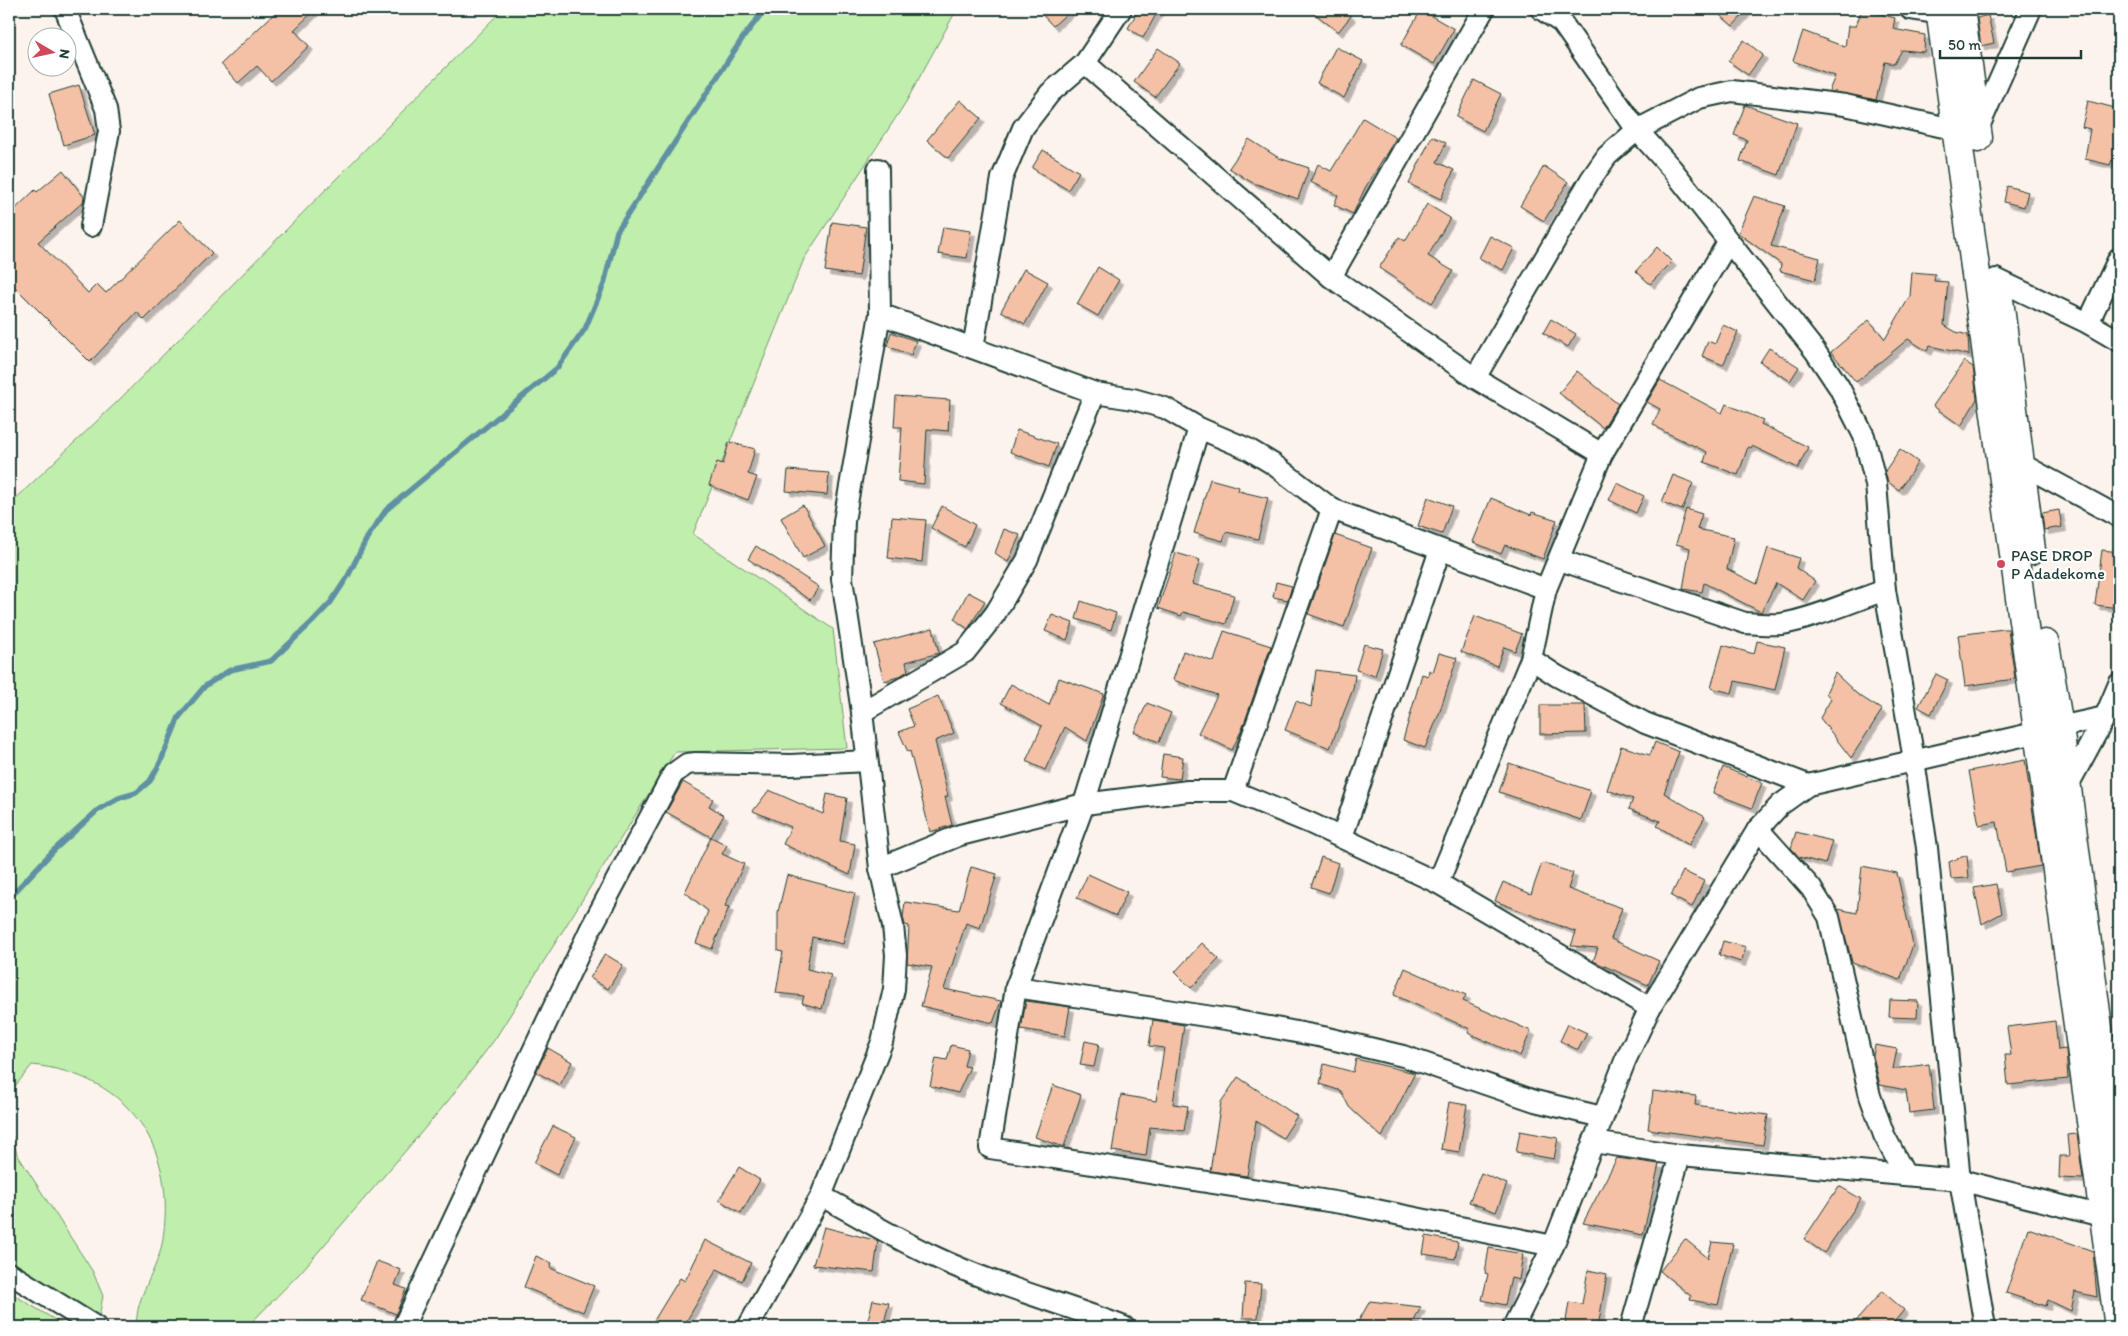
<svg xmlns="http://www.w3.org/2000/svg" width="2128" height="1336" font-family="Itim,sans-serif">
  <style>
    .green { fill: #c0eeac; stroke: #709670 }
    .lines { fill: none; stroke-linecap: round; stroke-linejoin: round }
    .stream { stroke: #6091a3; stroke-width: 5.5 }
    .building { fill: #f4c1a6; stroke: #1f3d34; filter: url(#shadow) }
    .street-casing { stroke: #1f3d34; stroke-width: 24 }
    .primary-casing { stroke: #1f3d34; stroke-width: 31 }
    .street { stroke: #fff; stroke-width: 20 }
    .primary { stroke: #fff; stroke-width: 28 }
    .poi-dot { fill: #d1495b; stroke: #fff; stroke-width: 2 }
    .labels { text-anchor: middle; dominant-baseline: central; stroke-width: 4.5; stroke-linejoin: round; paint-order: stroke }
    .poi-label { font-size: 16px; fill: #1f3d34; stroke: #fff; text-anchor: start }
  </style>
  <defs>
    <filter id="shadow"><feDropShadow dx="4.5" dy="4.5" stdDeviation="0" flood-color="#0004"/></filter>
  </defs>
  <rect width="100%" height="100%" fill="#fdf3ed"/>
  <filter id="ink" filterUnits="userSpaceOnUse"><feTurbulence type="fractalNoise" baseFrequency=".02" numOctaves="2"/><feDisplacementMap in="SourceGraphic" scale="10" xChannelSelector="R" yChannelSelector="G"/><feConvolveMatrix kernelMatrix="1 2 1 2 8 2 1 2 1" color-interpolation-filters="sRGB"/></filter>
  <g filter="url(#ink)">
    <g class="green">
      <path d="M503 9H957L906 102 804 259 693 534 833 629 847 748 675 752 495 1039 448 1101 390 1169 300 1273 247 1327H135C137 1320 137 1312 139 1305 145 1284 158 1265 162 1244 179 1149 130 1075 32 1065L12 1090 9 1102V505L119 400Z"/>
      <path d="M9 1125 17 1154 93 1272 103 1296 99 1318 9 1260Z"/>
      <path d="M9 1292 67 1327H9Z"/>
    </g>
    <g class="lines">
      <path class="stream" d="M9 898 54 850 98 810 119 798 136 793 150 781 160 763 179 717 205 686 230 670 271 661 312 622 331 602 348 576 367 538 386 510 557 368 585 329 604 284 617 231 742 39 765 9"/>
    </g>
    <g class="building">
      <path d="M279 9H316L294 30 309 46 271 81 257 66 238 83 221 64Z"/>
      <path d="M1037 9H1072L1053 26Z"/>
      <path d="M1139 9H1159L1143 38 1128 28Z"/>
      <path d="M1309 9H1342L1351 16 1338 32Z"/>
      <path d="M1713 9H1748L1733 26Z"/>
      <path d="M1862 9 1895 18 1893 29 1925 35 1924 52 1902 50 1894 64 1885 62 1876 100 1829 91 1835 76 1793 61 1803 31 1845 47 1848 26H1856Z"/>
      <path d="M1421 10 1454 29 1434 64 1401 45Z"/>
      <path d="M1988 15 1994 43 1981 46 1977 18Z"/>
      <path d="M1744 40 1763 55 1748 75 1728 61Z"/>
      <path d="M1336 47 1363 61 1344 98 1317 83Z"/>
      <path d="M1158 48 1180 63 1155 97 1134 82Z"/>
      <path d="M1474 80 1501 94 1483 131 1456 117Z"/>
      <path d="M79 85 95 135 64 145 49 94Z"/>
      <path d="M960 100 981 118 948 158 927 140Z"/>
      <path d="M2088 101 2119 109V163L2112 160 2110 165 2085 159 2090 129 2082 127Z"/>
      <path d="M1745 105 1797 123 1779 175 1740 161 1747 140 1734 135Z"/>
      <path d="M1363 118 1396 138 1365 188 1353 214 1334 205 1338 195 1310 182 1318 164 1331 171Z"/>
      <path d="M1432 136 1446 143 1437 162 1454 170 1441 199 1409 184Z"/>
      <path d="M1249 139 1279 158 1309 168 1298 199 1251 182 1229 168Z"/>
      <path d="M1043 150 1079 172 1068 190 1032 168Z"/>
      <path d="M1544 166 1568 182 1544 221 1520 206Z"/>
      <path d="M63 170 84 197 83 202 38 242 88 293 97 284 106 293 180 220 212 253 144 320 137 312 90 362 9 281V215L35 190 37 192Z"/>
      <path d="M2007 186 2028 192 2024 207 2004 202Z"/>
      <path d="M1754 196 1785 206 1771 246 1820 258 1815 280 1780 271 1781 264 1738 233Z"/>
      <path d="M1427 204 1450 218 1428 256 1453 271 1432 303 1379 268 1399 237 1405 241Z"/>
      <path d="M832 222 866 227 859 276 825 271Z"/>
      <path d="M943 227 971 231 967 258 938 254Z"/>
      <path d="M1490 236 1514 248 1503 270 1479 258Z"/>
      <path d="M1657 247 1672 262 1650 284 1636 271Z"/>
      <path d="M1098 267 1119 280 1098 316 1077 304Z"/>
      <path d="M1024 269 1048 282 1025 324 1001 311Z"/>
      <path d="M1912 272 1935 274 1934 281 1948 282 1944 325 1956 332 1968 335 1969 355 1930 346 1927 351 1908 339 1856 382 1831 352 1869 320 1885 339 1910 296Z"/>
      <path d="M1551 319 1576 334 1568 347 1543 333Z"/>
      <path d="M1723 325 1738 332 1723 365 1702 356 1708 341 1715 344Z"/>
      <path d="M891 332 916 341 911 355 887 346Z"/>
      <path d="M1769 348 1799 367 1790 381 1760 362Z"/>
      <path d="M1964 361 1973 367 1977 399 1961 426 1933 406Z"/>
      <path d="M1577 371 1618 404 1603 428 1559 393Z"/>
      <path d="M1660 380 1722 413 1726 404 1763 420 1761 424 1808 447 1798 468 1752 446 1751 448 1748 447 1738 475 1704 462 1707 452 1663 431 1653 424 1660 409 1647 402Z"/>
      <path d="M896 396 950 400 948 431 927 429 924 484 898 481 902 427H894Z"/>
      <path d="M1017 430 1057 444 1049 467 1010 452Z"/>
      <path d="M729 442 755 449 748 474 757 477 748 500 709 485 717 462 723 464Z"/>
      <path d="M1900 449 1918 462 1899 490 1888 482 1885 471Z"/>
      <path d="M788 470 829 473 827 495 786 491Z"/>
      <path d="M1673 475 1693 483 1682 510 1662 502Z"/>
      <path d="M1210 479 1239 487 1238 491 1268 498 1258 539 1226 532 1223 541 1194 533Z"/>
      <path d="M1617 483 1644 496 1636 513 1609 500Z"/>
      <path d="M1428 497 1452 506 1442 534 1418 526Z"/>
      <path d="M1491 498 1531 515 1532 512 1557 520 1543 559 1505 545 1501 554 1473 542Z"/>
      <path d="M803 505 825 546 803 558 781 518Z"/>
      <path d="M942 506 975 525 965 547 931 528Z"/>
      <path d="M1686 509 1702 514 1697 529 1734 537 1727 569 1757 584 1768 548 1799 558 1796 568 1815 581 1803 600 1776 583 1761 612 1704 583 1702 592 1683 589 1690 548 1676 544Z"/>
      <path d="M2059 510 2062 527 2044 530 2042 513Z"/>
      <path d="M892 517 926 520 922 562 888 558Z"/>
      <path d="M1004 529 1020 535 1008 562 995 553Z"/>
      <path d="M1335 535 1372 548 1344 627 1308 614Z"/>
      <path d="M756 546 819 587 810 600 748 559Z"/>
      <path d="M2102 550 2119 552V608L2095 605Z"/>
      <path d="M1176 553 1200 560 1192 584 1234 595 1226 624 1183 612 1181 616 1158 608Z"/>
      <path d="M1276 582 1292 586 1288 600 1273 597Z"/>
      <path d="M968 592 985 601 968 629 954 619Z"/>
      <path d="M1081 601 1116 613 1111 630 1076 619Z"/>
      <path d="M1052 615 1073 623 1067 640 1045 631Z"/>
      <path d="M1475 616 1522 634 1515 651 1504 647 1497 666 1461 652Z"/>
      <path d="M933 628 939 653 906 662 908 671 898 677 884 681 874 644Z"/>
      <path d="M2003 629H2008L2015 679 1965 686 1958 635Z"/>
      <path d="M1224 631 1271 646 1243 727 1232 750 1198 733 1217 695 1173 680 1183 651 1214 662Z"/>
      <path d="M1757 641 1785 647 1775 690 1735 681 1732 693 1711 688 1723 645 1754 654Z"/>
      <path d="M1364 644 1383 649 1375 676 1356 670Z"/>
      <path d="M1439 653 1457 658 1439 714 1425 748 1403 740 1422 674 1428 676 1429 670 1433 672Z"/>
      <path d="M1316 670 1355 675 1353 689 1330 748 1285 730 1296 701 1311 707Z"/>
      <path d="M1835 673 1857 694 1882 710 1851 758 1820 718 1831 699 1826 693Z"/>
      <path d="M1936 674 1948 680 1931 714 1918 707Z"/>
      <path d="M1059 678 1104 694 1087 741 1065 727 1045 770 1026 761 1042 726 1001 703 1011 684 1049 705Z"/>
      <path d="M938 696 954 733 935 741 948 796 945 797 952 825 930 832 910 751 908 752 899 732 914 726 907 709Z"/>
      <path d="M1147 703 1171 713 1159 742 1134 732Z"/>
      <path d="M1540 705H1585L1586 733 1540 734Z"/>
      <path d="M1655 742 1679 752 1664 793 1705 817 1689 845 1657 826 1660 821 1629 809 1633 799 1607 790 1621 746 1650 755Z"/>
      <path d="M1163 754 1183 757 1180 779 1160 777Z"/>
      <path d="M2025 760 2041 866 2006 872 1997 822 1979 825 1969 771Z"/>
      <path d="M1509 763 1591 791 1581 820 1499 792Z"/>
      <path d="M1723 767 1762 783 1752 808 1713 793Z"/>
      <path d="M683 782 713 799 709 806 724 815 711 837 666 812Z"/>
      <path d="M769 790 823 814 827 794 847 798 840 841 855 844 850 875 783 844 791 827 753 811Z"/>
      <path d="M1796 832 1832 841 1825 864 1799 857 1791 848Z"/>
      <path d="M711 837 727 845 722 854 744 864 725 906 729 907 712 949 696 943 708 911 685 892Z"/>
      <path d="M1967 855 1969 878 1951 879 1949 862Z"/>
      <path d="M1321 857 1338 863 1329 893 1311 887Z"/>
      <path d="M1542 863 1573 873 1568 889 1622 908 1611 939 1659 961 1648 985 1593 961 1598 948 1571 946 1576 932 1495 901 1503 882 1531 894Z"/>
      <path d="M1862 866 1897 873 1913 945 1900 980 1852 962 1838 909 1857 913Z"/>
      <path d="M971 867 997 874 980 928 966 923 944 989 1001 1001 993 1023 921 1006 932 967 907 963 909 926 905 925 903 917 905 902 959 910Z"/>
      <path d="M1683 871 1704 881 1692 907 1671 896Z"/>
      <path d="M1088 874 1127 892 1116 916 1077 898Z"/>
      <path d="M787 875 855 893 843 944 812 937 807 969 831 975 822 1009 802 1003 804 996 776 993 783 952 778 951V912Z"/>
      <path d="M1996 884 2002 913 1982 924 1974 888Z"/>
      <path d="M1723 941 1746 947 1741 962 1719 955Z"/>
      <path d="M1202 943 1219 959 1191 988 1175 972Z"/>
      <path d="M605 954 623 965 608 989 590 978Z"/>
      <path d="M1405 968 1466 995 1463 1001 1531 1031 1520 1056 1468 1033 1470 1029 1394 995Z"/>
      <path d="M1890 1000 1918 1001 1917 1018 1889 1017Z"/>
      <path d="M1026 1001 1070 1007 1065 1036 1021 1029Z"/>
      <path d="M1153 1020 1184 1025 1173 1104 1188 1106 1184 1131 1150 1127 1146 1156 1112 1151 1121 1095 1156 1101 1164 1048 1149 1046Z"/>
      <path d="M2055 1021 2058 1050 2066 1049 2068 1079 2008 1085 2005 1055H2011L2007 1027Z"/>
      <path d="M1568 1024 1587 1033 1578 1050 1560 1041Z"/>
      <path d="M1085 1041 1099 1044 1094 1067 1080 1065Z"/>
      <path d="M951 1045 968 1049 964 1066 970 1067 958 1093 930 1086 936 1058 947 1060Z"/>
      <path d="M1875 1045 1897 1049 1893 1069 1929 1064 1934 1110 1909 1113 1906 1090 1880 1085 1873 1056Z"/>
      <path d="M548 1048 572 1062 560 1085 536 1072Z"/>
      <path d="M1356 1059 1415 1073 1382 1137 1349 1107 1341 1091 1320 1084 1324 1064 1353 1072Z"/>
      <path d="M1238 1077 1297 1116 1283 1138 1256 1121 1247 1176 1210 1171 1221 1102Z"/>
      <path d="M1053 1085 1081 1095 1064 1147 1035 1137Z"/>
      <path d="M1653 1091 1696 1096 1695 1105 1768 1115 1763 1145 1648 1129Z"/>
      <path d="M1449 1102 1467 1105 1459 1152 1441 1149Z"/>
      <path d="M553 1126 576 1137 557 1175 534 1163Z"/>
      <path d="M1520 1131 1558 1138 1554 1159 1516 1152Z"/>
      <path d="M2077 1134 2083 1179 2059 1178 2060 1156H2069L2067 1135Z"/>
      <path d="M1617 1158 1659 1164 1643 1235 1583 1223Z"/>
      <path d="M739 1167 760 1180 741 1213 719 1200Z"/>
      <path d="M1481 1173 1507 1184 1496 1212 1469 1202Z"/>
      <path d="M1839 1186 1861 1199 1824 1253 1804 1239Z"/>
      <path d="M824 1227 878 1241 874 1272 813 1265Z"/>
      <path d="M2028 1228 2093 1251 2097 1297 2075 1292 2071 1311 2048 1300 2046 1306 2006 1293Z"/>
      <path d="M1426 1236 1458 1242 1455 1259 1423 1254Z"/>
      <path d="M1685 1239 1708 1258 1712 1242 1733 1244 1718 1305 1690 1300 1691 1296 1660 1271Z"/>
      <path d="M705 1240 751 1263 742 1281 717 1269 683 1327H650L680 1278 685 1281Z"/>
      <path d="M1489 1248 1523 1254 1519 1280 1511 1278 1505 1305 1482 1300 1488 1274 1485 1273Z"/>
      <path d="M536 1256 552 1263 550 1268 594 1286 583 1312 524 1287Z"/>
      <path d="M377 1261 401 1270 395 1285 406 1289 396 1314 361 1300Z"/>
      <path d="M1588 1270 1607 1274 1598 1327H1565L1569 1302 1582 1304Z"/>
      <path d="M1245 1283 1261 1284 1258 1318H1243Z"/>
      <path d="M1882 1291 1904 1310 1890 1327H1851Z"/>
      <path d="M873 1300 889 1303 883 1327H866Z"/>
      <path d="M1370 1301 1421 1307 1411 1327H1355Z"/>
    </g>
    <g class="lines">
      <defs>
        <g id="street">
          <path d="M65 9 106 109 109 131 91 226"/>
          <path d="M1541 9 1562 23 1637 130 1672 169 1815 351 1839 387 1864 436 1876 484 1885 590 1914 760 1927 848 1960 1180 1985 1327"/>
          <path d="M1910 9 1941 14"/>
          <path d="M1085 63 1331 277 1475 378 1602 454"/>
          <path d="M1977 131 2031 9"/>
          <path d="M1331 277 1484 9"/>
          <path d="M1996 279 2088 323 2119 341"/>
          <path d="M880 314 1095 393 1133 399 1165 408 1199 428 1248 449 1273 464 1332 509 1546 589"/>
          <path d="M2088 323 2119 258"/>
          <path d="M973 348 1002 178 1023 128 1050 93 1085 63 1121 9"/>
          <path d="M1475 378 1591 179 1607 156 1637 130 1699 98 1732 91 1845 105 1957 130"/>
          <path d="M1199 428 1084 804 1016 987 990 1148 1347 1204 1553 1246"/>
          <path d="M2021 464 2119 517"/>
          <path d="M1560 560 1745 623C1757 624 1769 625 1781 624 1810 620 1856 600 1885 590"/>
          <path d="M1531 659 1557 676 1645 723 1808 785"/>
          <path d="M862 712 965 652 995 614 1027 560 1095 393"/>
          <path d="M2059 727 2105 717"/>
          <path d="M2066 789 2105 717 2119 684"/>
          <path d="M1233 791 1332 509"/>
          <path d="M1758 829 1811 888 1829 917 1870 1096 1884 1135 1905 1175"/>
          <path d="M1342 837 1440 550"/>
          <path d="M880 868 960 835 1084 804 1188 791H1233L1310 823 1438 883 1650 1008"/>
          <path d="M1438 883 1531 659 1546 589 1602 454 1728 242"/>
          <path d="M1016 987 1232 1020 1323 1037 1403 1056 1535 1101 1602 1117"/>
          <path d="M2106 1084 2119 1051"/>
          <path d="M1593 1142 1680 1155 1960 1180 2102 1216"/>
          <path d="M821 1196C859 1216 896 1239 935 1257 996 1286 1062 1303 1124 1327"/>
          <path d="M9 1273 96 1327"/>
          <path d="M403 1327 590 930 673 774 687 764 696 763 791 765 867 761"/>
          <path d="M748 1327 821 1196 882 1042 894 989 896 955 893 926 880 868 862 712 842 579 844 521 880 314 878 169"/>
          <path d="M1513 1327 1553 1246 1625 1061 1650 1008 1758 829 1780 805 1808 785 2039 732"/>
          <path d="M1631 1327 1680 1155"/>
        </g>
        <g id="primary">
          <path d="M1940 9 2119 1327"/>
          <path d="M1960 9 1978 138"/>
          <path d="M1998 292 2031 550"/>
          <path d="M2045 644 2059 727 2119 1190"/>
        </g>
      </defs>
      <use href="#street" class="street-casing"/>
      <use href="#primary" class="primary-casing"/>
      <use href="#street" class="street"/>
      <use href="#primary" class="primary"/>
    </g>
  </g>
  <circle class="poi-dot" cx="2001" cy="564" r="5"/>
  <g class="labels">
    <g class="poi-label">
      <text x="2011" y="555">PASE DROP<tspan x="2011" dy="18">P Adadekome</tspan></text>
    </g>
  </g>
  <rect width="2128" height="1336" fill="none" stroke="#fff" stroke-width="30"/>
  <rect x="15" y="15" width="2098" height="1306" fill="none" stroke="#1f3d34" stroke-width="2" filter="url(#ink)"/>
  <g transform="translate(52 52) rotate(99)"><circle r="24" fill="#ffffff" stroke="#a5b1ae"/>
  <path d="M0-4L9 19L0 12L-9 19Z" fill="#d1495b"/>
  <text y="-8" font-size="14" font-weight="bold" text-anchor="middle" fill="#1f3d34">N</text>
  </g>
  <path d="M1940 50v8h141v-8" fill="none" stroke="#1f3d34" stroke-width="2.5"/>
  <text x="1948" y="50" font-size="15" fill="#1f3d34" stroke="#ffffff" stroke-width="4" paint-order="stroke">50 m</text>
</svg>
